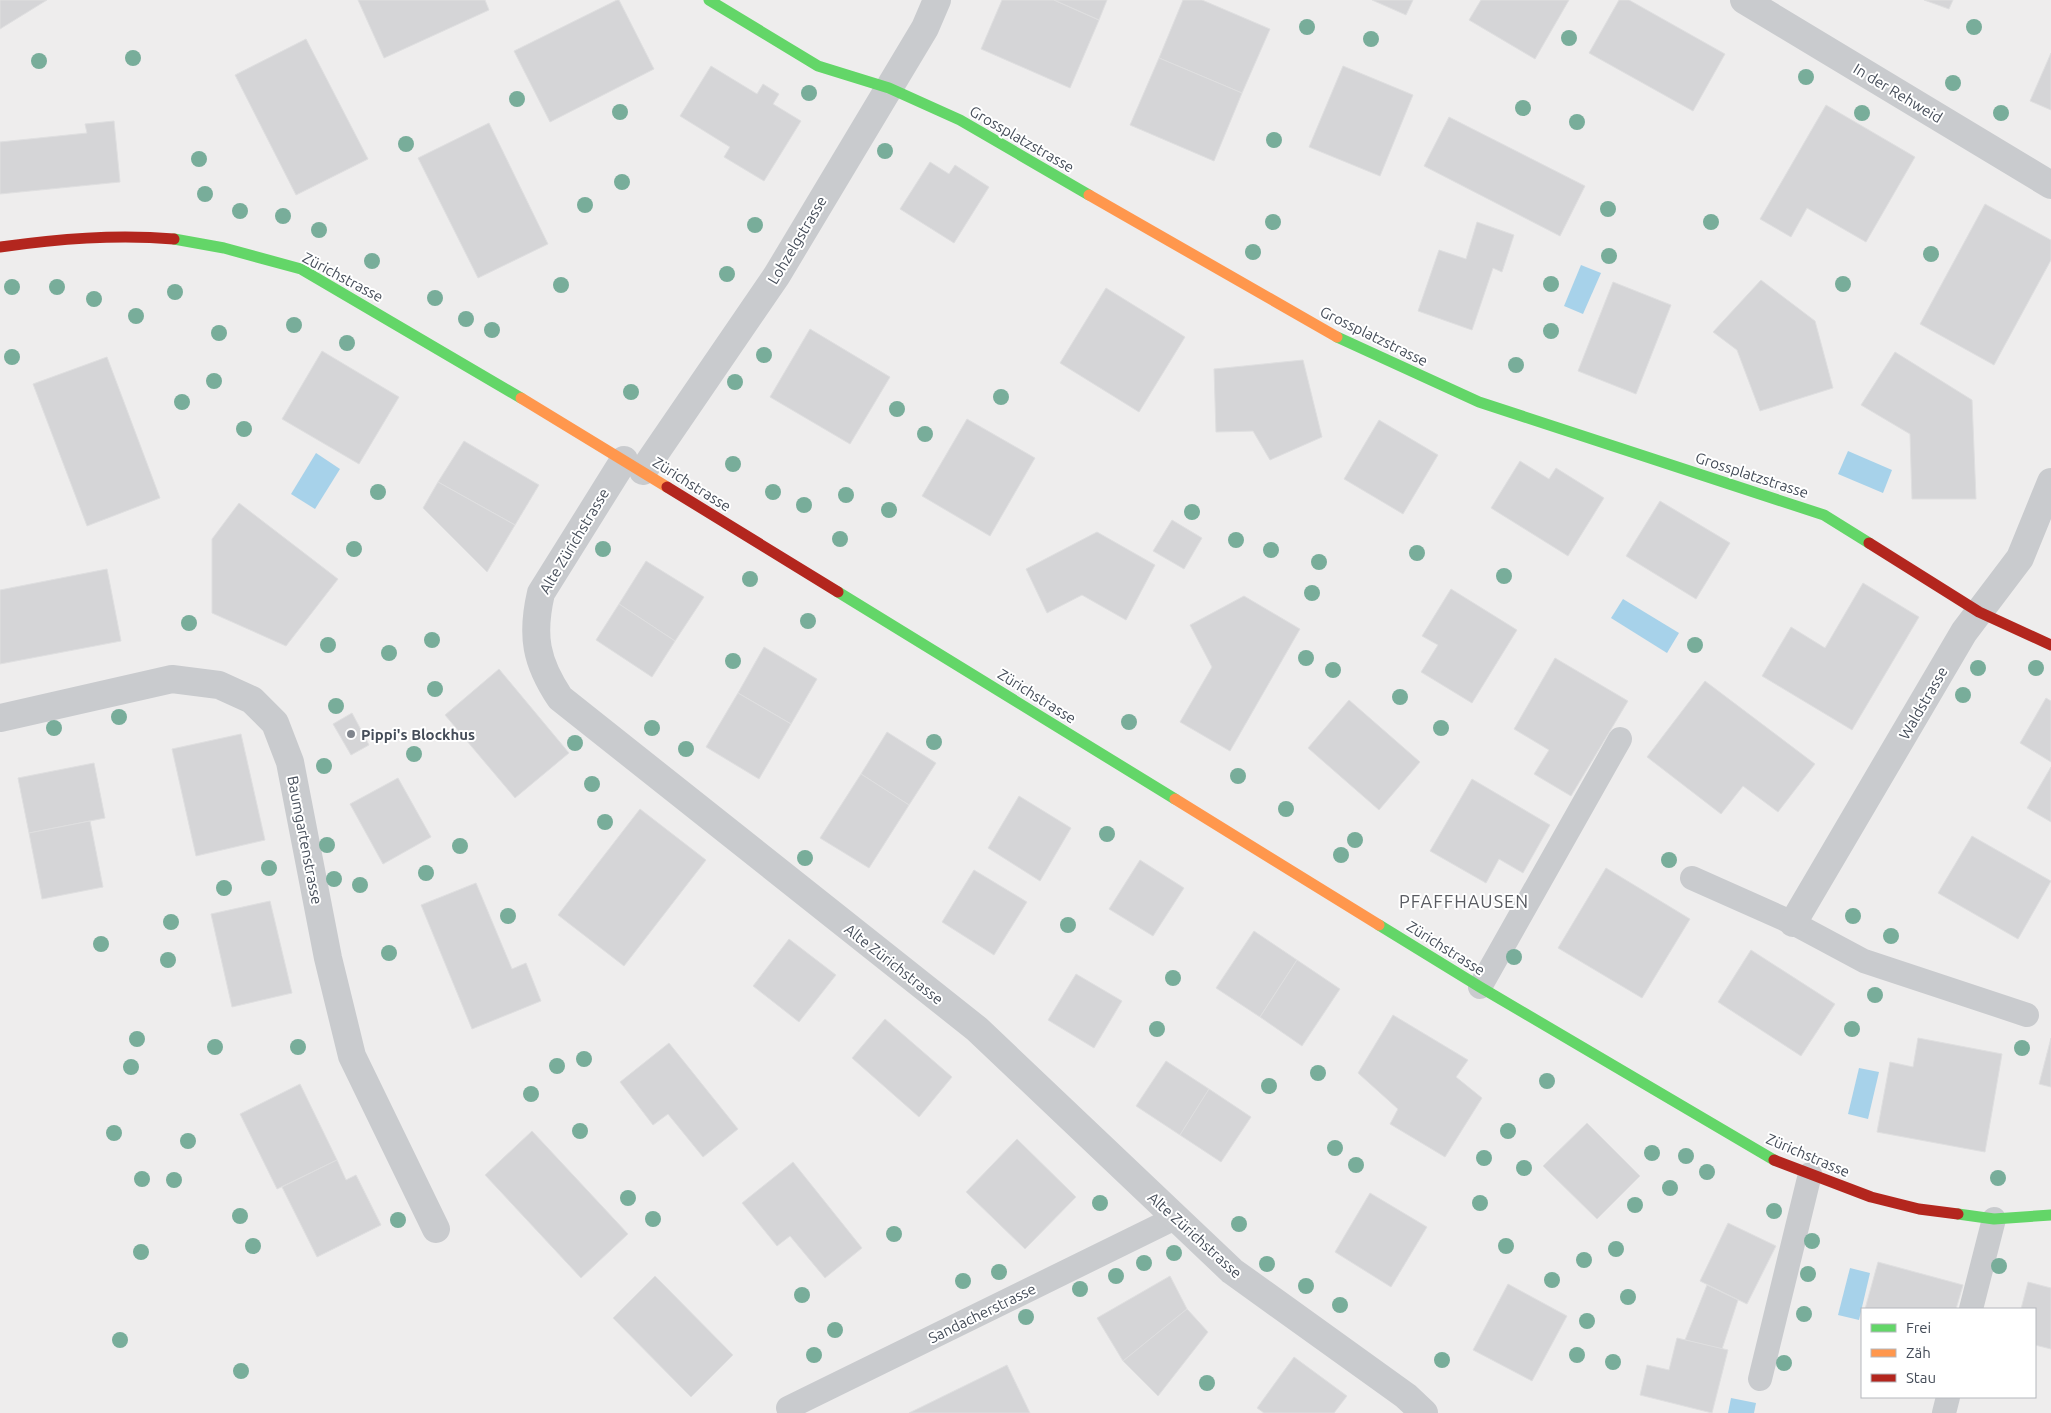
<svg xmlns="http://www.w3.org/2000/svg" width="2051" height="1413" font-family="Ubuntu,sans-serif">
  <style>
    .water { fill: #a7d2ea }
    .building { fill: #d5d5d7; stroke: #dfdfe0 }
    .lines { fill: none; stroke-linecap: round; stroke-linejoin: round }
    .lane { stroke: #c9cbce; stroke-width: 24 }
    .street { stroke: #c9cbce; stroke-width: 28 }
    .fast { stroke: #63d668; stroke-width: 11 }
    .slow { stroke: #ff974d; stroke-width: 11 }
    .jam { stroke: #b3261e; stroke-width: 11 }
    .tree { fill: #78ad9a }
    .poi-dot { fill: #80858d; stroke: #fff; stroke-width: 2 }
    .labels { text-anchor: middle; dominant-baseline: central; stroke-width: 4; stroke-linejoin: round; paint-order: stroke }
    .street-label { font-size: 15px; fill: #454d59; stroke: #fff }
    .poi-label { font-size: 15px; font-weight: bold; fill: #454d59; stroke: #fff; text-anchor: start }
    .quarter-label { font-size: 18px; letter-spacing: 1px; fill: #595b61; stroke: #fff }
  </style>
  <rect width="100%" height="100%" fill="#eeeded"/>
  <g class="water">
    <path d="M1581 265 1601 273 1583 314 1564 306Z"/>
    <path d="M1848 451 1892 470 1883 493 1838 474Z"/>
    <path d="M316 453 340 469 315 509 291 494Z"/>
    <path d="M1623 599 1679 633 1667 653 1611 618Z"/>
    <path d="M1859 1068 1879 1072 1868 1119 1848 1114Z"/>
    <path d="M1850 1268 1870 1273 1859 1320 1838 1315Z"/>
    <path d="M1731 1398 1756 1403 1754 1413H1728Z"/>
  </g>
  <g class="building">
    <path d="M0 0H47L0 29Z"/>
    <path d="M358 0H485L489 10 384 58Z"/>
    <path d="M617 0H619L654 69 550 122 514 51Z"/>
    <path d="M1002 0H1054L1099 20 1070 88 981 49Z"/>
    <path d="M1054 0H1107L1099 20Z"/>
    <path d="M1183 0H1202L1270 29 1242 93 1159 58Z"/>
    <path d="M1372 0H1413L1406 15Z"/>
    <path d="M1481 0H1569L1535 59 1469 20Z"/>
    <path d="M1619 0H1629L1725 54 1693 111 1589 53Z"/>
    <path d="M1924 0H1953L1949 9Z"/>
    <path d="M306 39 368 159 296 195 235 75Z"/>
    <path d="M2051 53V110L2030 101Z"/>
    <path d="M1159 58 1242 93 1214 161 1130 125Z"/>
    <path d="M711 66 757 94 763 84 779 94 773 104 801 121 764 181 724 157 730 147 680 116Z"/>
    <path d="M1343 66 1413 95 1380 176 1309 147Z"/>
    <path d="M1826 105 1915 157 1866 242 1807 208 1791 237 1760 219Z"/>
    <path d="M1449 117 1585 186 1560 236 1424 166Z"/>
    <path d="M114 121 120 182 0 194V142L87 133 85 124Z"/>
    <path d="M489 123 548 244 478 278 418 158Z"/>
    <path d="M930 162 949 174 955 165 989 187 954 243 900 209Z"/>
    <path d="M1985 204 2051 240V260L1994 365 1920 324Z"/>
    <path d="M1477 222 1514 235 1502 272 1493 268 1472 330 1418 311 1439 250 1466 259Z"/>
    <path d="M1761 280 1815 321 1833 388 1760 411 1737 350 1713 332Z"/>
    <path d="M1613 282 1671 305 1636 394 1578 371Z"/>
    <path d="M1106 288 1185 337 1139 412 1060 363Z"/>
    <path d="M810 329 890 377 850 444 770 397Z"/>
    <path d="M322 351 399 397 359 464 282 419Z"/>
    <path d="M1895 352 1972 400 1976 499H1912L1910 434 1861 405Z"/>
    <path d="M107 357 160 498 87 526 33 384Z"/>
    <path d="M1303 360 1322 437 1270 460 1253 431 1216 432 1214 369Z"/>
    <path d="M967 419 1035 458 990 536 922 496Z"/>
    <path d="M1379 420 1438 455 1403 514 1344 479Z"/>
    <path d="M464 441 539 485 515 525 438 482Z"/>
    <path d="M1520 461 1549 479 1556 468 1604 498 1568 556 1491 508Z"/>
    <path d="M438 482 515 525 487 572 423 508Z"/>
    <path d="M1660 501 1730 543 1696 599 1626 556Z"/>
    <path d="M239 503 338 579 286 646 212 613V539Z"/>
    <path d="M1172 520 1202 538 1184 569 1153 551Z"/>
    <path d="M1097 532 1155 565 1126 620 1082 595 1047 613 1026 569Z"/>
    <path d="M646 561 704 597 675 641 619 604Z"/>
    <path d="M107 569 121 641 0 664V590Z"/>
    <path d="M1863 583 1919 617 1852 730 1762 676 1791 627 1825 648Z"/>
    <path d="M1451 589 1517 630 1472 703 1421 672 1438 645 1422 636Z"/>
    <path d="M1244 596 1300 629 1230 751 1180 722 1212 667 1190 625Z"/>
    <path d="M619 604 675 641 652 677 596 640Z"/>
    <path d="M764 647 817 679 791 724 738 693Z"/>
    <path d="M1555 658 1628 701 1571 796 1534 774 1549 750 1514 729Z"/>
    <path d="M499 669 569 753 515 798 445 715Z"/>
    <path d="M1705 681 1815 764 1778 812 1743 786 1721 814 1647 757Z"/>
    <path d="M738 693 791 724 759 779 706 747Z"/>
    <path d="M2046 698 2051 701V762L2020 743Z"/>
    <path d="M1349 700 1420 762 1379 810 1308 748Z"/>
    <path d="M352 713 369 745 351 755 333 724Z"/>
    <path d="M887 732 936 763 909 805 861 774Z"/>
    <path d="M241 734 265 840 196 856 172 749Z"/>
    <path d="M94 763 105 818 29 833 18 778Z"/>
    <path d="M2051 767V822L2027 808Z"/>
    <path d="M861 774 909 805 869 868 820 838Z"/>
    <path d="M398 778 431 837 383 864 350 804Z"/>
    <path d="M1472 779 1550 825 1523 873 1499 859 1486 883 1430 851Z"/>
    <path d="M1019 796 1071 828 1040 881 988 848Z"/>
    <path d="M640 809 706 860 624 966 558 915Z"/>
    <path d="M90 821 103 887 42 899 29 833Z"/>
    <path d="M1972 836 2051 881 2018 939 1938 893Z"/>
    <path d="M1140 860 1184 888 1153 936 1109 909Z"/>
    <path d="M1606 868 1690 919 1642 998 1558 948Z"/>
    <path d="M974 870 1027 902 994 955 942 922Z"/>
    <path d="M476 883 512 969 526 963 541 1001 472 1029 421 905Z"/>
    <path d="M270 901 292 993 232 1007 211 914Z"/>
    <path d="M1254 931 1297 960 1260 1017 1216 988Z"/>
    <path d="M789 939 836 975 799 1022 753 986Z"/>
    <path d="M1751 950 1835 1004 1801 1056 1718 1002Z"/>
    <path d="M1297 960 1340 989 1302 1046 1260 1017Z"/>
    <path d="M1076 974 1122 1001 1094 1048 1048 1020Z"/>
    <path d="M1393 1015 1468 1060 1456 1077 1482 1098 1445 1157 1390 1124 1398 1109 1358 1073Z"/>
    <path d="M885 1019 952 1077 919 1117 852 1058Z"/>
    <path d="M1918 1038 2002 1054 1985 1152 1877 1132 1890 1062 1913 1067Z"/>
    <path d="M2051 1038V1087L2039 1084Z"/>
    <path d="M669 1043 738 1129 703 1157 668 1114 653 1125 620 1082Z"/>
    <path d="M1166 1061 1209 1089 1180 1135 1136 1106Z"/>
    <path d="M300 1084 337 1160 277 1189 240 1114Z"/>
    <path d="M1209 1089 1251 1117 1221 1162 1180 1135Z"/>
    <path d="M1587 1123 1640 1176 1597 1219 1543 1166Z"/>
    <path d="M532 1131 628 1234 581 1278 485 1175Z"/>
    <path d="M1017 1139 1076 1197 1025 1249 966 1192Z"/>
    <path d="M337 1160 346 1180 356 1175 381 1225 317 1257 282 1187Z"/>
    <path d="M793 1162 862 1248 825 1278 790 1236 777 1246 742 1203Z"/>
    <path d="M1370 1193 1427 1227 1391 1287 1335 1252Z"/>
    <path d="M1728 1223 1776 1246 1747 1304 1700 1281Z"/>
    <path d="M1878 1262 1963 1285 1956 1309H1865Z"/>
    <path d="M655 1276 733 1355 691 1397 613 1318Z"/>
    <path d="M1170 1276 1187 1309 1123 1361 1097 1318Z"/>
    <path d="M2028 1282 2051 1288V1349L2035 1345V1309H2021Z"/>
    <path d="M1508 1284 1567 1316 1532 1381 1473 1350Z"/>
    <path d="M1707 1285 1738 1300 1722 1349 1685 1340Z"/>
    <path d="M1187 1309 1208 1332 1158 1396 1123 1361Z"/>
    <path d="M1677 1338 1728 1350 1712 1413 1640 1395 1647 1365 1669 1370Z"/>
    <path d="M1294 1357 1347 1396 1334 1413H1264L1257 1408Z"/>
    <path d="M1007 1365 1030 1413H909Z"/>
  </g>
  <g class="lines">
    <g class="lane">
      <path d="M1692 878 1793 923 1864 961 2027 1015"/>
      <path d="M1480 987 1620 739"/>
      <path d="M1971 1309 1994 1219"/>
      <path d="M1760 1379 1810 1174"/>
      <path d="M788 1408 1175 1218"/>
      <path d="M1944 1413 1948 1397"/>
    </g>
    <g class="street">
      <path d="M1744 0 2051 185"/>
      <path d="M624 460 541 593C531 636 536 662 560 698L977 1029 1232 1271 1406 1396 1424 1413"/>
      <path d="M643 471 777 275 925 28 937 0"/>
      <path d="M0 718 172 679 219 685 252 700 275 723 290 762 328 958 352 1056 436 1229"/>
      <path d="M1793 923 1964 632 2020 558 2051 482"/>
    </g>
    <g class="fast">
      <path d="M709 0 818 66 889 88 960 120 1089 195"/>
      <path d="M174 239 224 248 301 269 521 398"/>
      <path d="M1337 337 1479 402 1824 515 1869 543"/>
      <path d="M838 592 1175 799"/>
      <path d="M1379 925 1480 987 1774 1160"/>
      <path d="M1958 1214 1994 1219 2051 1215"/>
    </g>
    <g class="slow">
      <path d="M1089 195 1337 337"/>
      <path d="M521 398 667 487"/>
      <path d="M1175 799 1379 925"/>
    </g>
    <g class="jam">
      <path d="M0 247C58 239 115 234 174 239"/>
      <path d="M667 487 838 592"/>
      <path d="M1869 543 1979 612 2051 645"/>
      <path d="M1774 1160 1871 1197 1919 1209 1958 1214"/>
    </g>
  </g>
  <g class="tree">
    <circle cx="1307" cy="27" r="8"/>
    <circle cx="1974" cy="27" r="8"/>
    <circle cx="1569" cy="38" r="8"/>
    <circle cx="1371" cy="39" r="8"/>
    <circle cx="133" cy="58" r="8"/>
    <circle cx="39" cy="61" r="8"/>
    <circle cx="1806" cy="77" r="8"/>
    <circle cx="1953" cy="83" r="8"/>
    <circle cx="809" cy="93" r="8"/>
    <circle cx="517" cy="99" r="8"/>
    <circle cx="1523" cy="108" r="8"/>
    <circle cx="620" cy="112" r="8"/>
    <circle cx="1862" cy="113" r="8"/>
    <circle cx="2001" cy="113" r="8"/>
    <circle cx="1577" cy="122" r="8"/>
    <circle cx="1274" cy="140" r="8"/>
    <circle cx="406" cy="144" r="8"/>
    <circle cx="885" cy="151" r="8"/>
    <circle cx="199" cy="159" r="8"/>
    <circle cx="622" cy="182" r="8"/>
    <circle cx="205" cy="194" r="8"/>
    <circle cx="585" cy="205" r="8"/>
    <circle cx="1608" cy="209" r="8"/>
    <circle cx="240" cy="211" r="8"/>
    <circle cx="283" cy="216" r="8"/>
    <circle cx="1273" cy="222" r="8"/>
    <circle cx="1711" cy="222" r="8"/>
    <circle cx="755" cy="225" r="8"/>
    <circle cx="319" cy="230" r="8"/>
    <circle cx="1253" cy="252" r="8"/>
    <circle cx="1931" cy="254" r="8"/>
    <circle cx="1609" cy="256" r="8"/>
    <circle cx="372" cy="261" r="8"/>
    <circle cx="727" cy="274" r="8"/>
    <circle cx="1551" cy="284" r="8"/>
    <circle cx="1843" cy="284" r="8"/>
    <circle cx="561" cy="285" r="8"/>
    <circle cx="12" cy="287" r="8"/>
    <circle cx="57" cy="287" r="8"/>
    <circle cx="175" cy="292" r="8"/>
    <circle cx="435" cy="298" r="8"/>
    <circle cx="94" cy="299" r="8"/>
    <circle cx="136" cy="316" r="8"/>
    <circle cx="466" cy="319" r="8"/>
    <circle cx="294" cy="325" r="8"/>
    <circle cx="492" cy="330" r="8"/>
    <circle cx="1551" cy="331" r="8"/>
    <circle cx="219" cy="333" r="8"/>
    <circle cx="347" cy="343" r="8"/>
    <circle cx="764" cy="355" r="8"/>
    <circle cx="12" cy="357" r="8"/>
    <circle cx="1516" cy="365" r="8"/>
    <circle cx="214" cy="381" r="8"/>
    <circle cx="735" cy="382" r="8"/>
    <circle cx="631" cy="392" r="8"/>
    <circle cx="1001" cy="397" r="8"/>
    <circle cx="182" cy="402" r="8"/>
    <circle cx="897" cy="409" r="8"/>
    <circle cx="244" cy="429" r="8"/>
    <circle cx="925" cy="434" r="8"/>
    <circle cx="733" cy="464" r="8"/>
    <circle cx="378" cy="492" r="8"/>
    <circle cx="773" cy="492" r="8"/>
    <circle cx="846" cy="495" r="8"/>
    <circle cx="804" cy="505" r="8"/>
    <circle cx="889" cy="510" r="8"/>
    <circle cx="1192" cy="512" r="8"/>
    <circle cx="840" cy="539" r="8"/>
    <circle cx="1236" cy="540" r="8"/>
    <circle cx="354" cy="549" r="8"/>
    <circle cx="603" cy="549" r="8"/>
    <circle cx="1271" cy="550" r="8"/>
    <circle cx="1417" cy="553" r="8"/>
    <circle cx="1319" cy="562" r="8"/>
    <circle cx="1504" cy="576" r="8"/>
    <circle cx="750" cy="579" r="8"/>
    <circle cx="1312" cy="593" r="8"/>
    <circle cx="808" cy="621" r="8"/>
    <circle cx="189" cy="623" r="8"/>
    <circle cx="432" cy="640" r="8"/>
    <circle cx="328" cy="645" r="8"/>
    <circle cx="1695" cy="645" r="8"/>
    <circle cx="389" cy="653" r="8"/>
    <circle cx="1306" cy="658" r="8"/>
    <circle cx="733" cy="661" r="8"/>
    <circle cx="1978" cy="668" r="8"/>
    <circle cx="2036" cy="668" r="8"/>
    <circle cx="1333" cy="670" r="8"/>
    <circle cx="435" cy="689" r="8"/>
    <circle cx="1963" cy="695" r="8"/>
    <circle cx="1400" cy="697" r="8"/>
    <circle cx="336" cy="706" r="8"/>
    <circle cx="119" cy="717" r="8"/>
    <circle cx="1129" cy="722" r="8"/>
    <circle cx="54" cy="728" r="8"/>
    <circle cx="652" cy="728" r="8"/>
    <circle cx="1441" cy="728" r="8"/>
    <circle cx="934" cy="742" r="8"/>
    <circle cx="575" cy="743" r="8"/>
    <circle cx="686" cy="749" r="8"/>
    <circle cx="414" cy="754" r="8"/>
    <circle cx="324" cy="766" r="8"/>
    <circle cx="1238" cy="776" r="8"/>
    <circle cx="592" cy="784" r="8"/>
    <circle cx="1286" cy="809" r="8"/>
    <circle cx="605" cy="822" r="8"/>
    <circle cx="1107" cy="834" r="8"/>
    <circle cx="1355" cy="840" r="8"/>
    <circle cx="327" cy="845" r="8"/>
    <circle cx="460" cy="846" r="8"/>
    <circle cx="1341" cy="855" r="8"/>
    <circle cx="805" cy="858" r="8"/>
    <circle cx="1669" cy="860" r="8"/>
    <circle cx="269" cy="868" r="8"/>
    <circle cx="426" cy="873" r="8"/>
    <circle cx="334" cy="879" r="8"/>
    <circle cx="360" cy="885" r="8"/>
    <circle cx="224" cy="888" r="8"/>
    <circle cx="508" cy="916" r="8"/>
    <circle cx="1853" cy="916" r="8"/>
    <circle cx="171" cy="922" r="8"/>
    <circle cx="1068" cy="925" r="8"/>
    <circle cx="1891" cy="936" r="8"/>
    <circle cx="101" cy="944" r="8"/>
    <circle cx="389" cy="953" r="8"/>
    <circle cx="1514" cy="957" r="8"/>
    <circle cx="168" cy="960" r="8"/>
    <circle cx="1173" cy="978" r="8"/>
    <circle cx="1875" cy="995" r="8"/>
    <circle cx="1157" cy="1029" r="8"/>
    <circle cx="1852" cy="1029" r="8"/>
    <circle cx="137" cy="1039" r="8"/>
    <circle cx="215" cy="1047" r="8"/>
    <circle cx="298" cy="1047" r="8"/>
    <circle cx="2022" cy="1048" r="8"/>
    <circle cx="584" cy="1059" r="8"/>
    <circle cx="557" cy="1066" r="8"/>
    <circle cx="131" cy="1067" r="8"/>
    <circle cx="1318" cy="1073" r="8"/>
    <circle cx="1547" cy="1081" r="8"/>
    <circle cx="1269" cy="1086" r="8"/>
    <circle cx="531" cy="1094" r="8"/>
    <circle cx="580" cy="1131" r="8"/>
    <circle cx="1508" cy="1131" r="8"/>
    <circle cx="114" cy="1133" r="8"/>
    <circle cx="188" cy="1141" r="8"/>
    <circle cx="1335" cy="1148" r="8"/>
    <circle cx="1652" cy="1153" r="8"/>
    <circle cx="1686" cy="1156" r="8"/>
    <circle cx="1484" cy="1158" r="8"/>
    <circle cx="1356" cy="1165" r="8"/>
    <circle cx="1524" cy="1168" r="8"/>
    <circle cx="1707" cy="1172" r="8"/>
    <circle cx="1998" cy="1178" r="8"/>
    <circle cx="142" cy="1179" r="8"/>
    <circle cx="174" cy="1180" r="8"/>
    <circle cx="1670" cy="1188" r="8"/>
    <circle cx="628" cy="1198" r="8"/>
    <circle cx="1100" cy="1203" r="8"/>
    <circle cx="1480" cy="1203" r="8"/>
    <circle cx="1635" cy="1205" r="8"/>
    <circle cx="1774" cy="1211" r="8"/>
    <circle cx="240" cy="1216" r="8"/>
    <circle cx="653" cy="1219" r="8"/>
    <circle cx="398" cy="1220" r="8"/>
    <circle cx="1239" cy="1224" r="8"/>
    <circle cx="894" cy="1234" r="8"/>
    <circle cx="1812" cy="1241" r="8"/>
    <circle cx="253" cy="1246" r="8"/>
    <circle cx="1506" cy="1246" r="8"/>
    <circle cx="1616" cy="1249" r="8"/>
    <circle cx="141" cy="1252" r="8"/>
    <circle cx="1174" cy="1253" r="8"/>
    <circle cx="1584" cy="1260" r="8"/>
    <circle cx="1144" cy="1263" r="8"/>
    <circle cx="1267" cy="1264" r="8"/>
    <circle cx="1999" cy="1266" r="8"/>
    <circle cx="999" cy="1272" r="8"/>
    <circle cx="1808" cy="1274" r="8"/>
    <circle cx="1116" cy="1276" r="8"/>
    <circle cx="1552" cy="1280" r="8"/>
    <circle cx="963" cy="1281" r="8"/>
    <circle cx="1306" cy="1286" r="8"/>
    <circle cx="1080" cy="1289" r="8"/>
    <circle cx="802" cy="1295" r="8"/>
    <circle cx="1628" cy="1297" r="8"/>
    <circle cx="1340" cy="1305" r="8"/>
    <circle cx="1804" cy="1314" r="8"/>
    <circle cx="1026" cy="1317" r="8"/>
    <circle cx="1587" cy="1321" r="8"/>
    <circle cx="835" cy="1330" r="8"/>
    <circle cx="120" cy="1340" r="8"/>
    <circle cx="814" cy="1355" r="8"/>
    <circle cx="1577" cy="1355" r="8"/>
    <circle cx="1442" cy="1360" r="8"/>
    <circle cx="1613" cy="1362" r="8"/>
    <circle cx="1784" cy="1363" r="8"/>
    <circle cx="241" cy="1371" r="8"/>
    <circle cx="1207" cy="1383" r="8"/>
  </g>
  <circle class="poi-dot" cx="351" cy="734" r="5"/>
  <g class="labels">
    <g class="street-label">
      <text transform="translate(1898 93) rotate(31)">In der Rehweid</text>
      <text transform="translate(1022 139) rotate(30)">Grossplatzstrasse</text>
      <text transform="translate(797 240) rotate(-59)">Lohzelgstrasse</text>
      <text transform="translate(343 277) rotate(28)">Zürichstrasse</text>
      <text transform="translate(1374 336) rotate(26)">Grossplatzstrasse</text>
      <text transform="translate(1752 475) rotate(18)">Grossplatzstrasse</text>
      <text transform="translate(692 484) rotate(32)">Zürichstrasse</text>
      <text transform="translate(574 541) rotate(-59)">Alte Zürichstrasse</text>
      <text transform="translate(1037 696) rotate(32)">Zürichstrasse</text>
      <text transform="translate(1923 703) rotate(-60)">Waldstrasse</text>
      <text transform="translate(305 840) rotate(79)">Baumgartenstrasse</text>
      <text transform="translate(1446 948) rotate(32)">Zürichstrasse</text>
      <text transform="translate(894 964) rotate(38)">Alte Zürichstrasse</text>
      <text transform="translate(1808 1155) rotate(23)">Zürichstrasse</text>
      <text transform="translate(1195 1235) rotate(42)">Alte Zürichstrasse</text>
      <text transform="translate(982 1313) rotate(-26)">Sandacherstrasse</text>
    </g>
    <g class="poi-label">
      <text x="361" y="734">Pippi's Blockhus</text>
    </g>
    <g class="quarter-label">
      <text x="1464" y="901">PFAFFHAUSEN</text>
    </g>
  </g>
  <rect x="1861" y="1308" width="175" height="90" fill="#ffffff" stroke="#b5b8bd"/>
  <rect x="1871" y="1324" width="25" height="8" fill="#63d668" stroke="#b5b8bd"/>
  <text x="1906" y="1333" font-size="15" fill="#454d59">Frei</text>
  <rect x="1871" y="1349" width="25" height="8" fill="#ff974d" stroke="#b5b8bd"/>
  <text x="1906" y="1358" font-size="15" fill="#454d59">Zäh</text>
  <rect x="1871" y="1374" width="25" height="8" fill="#b3261e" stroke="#b5b8bd"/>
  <text x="1906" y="1383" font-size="15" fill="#454d59">Stau</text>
</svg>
